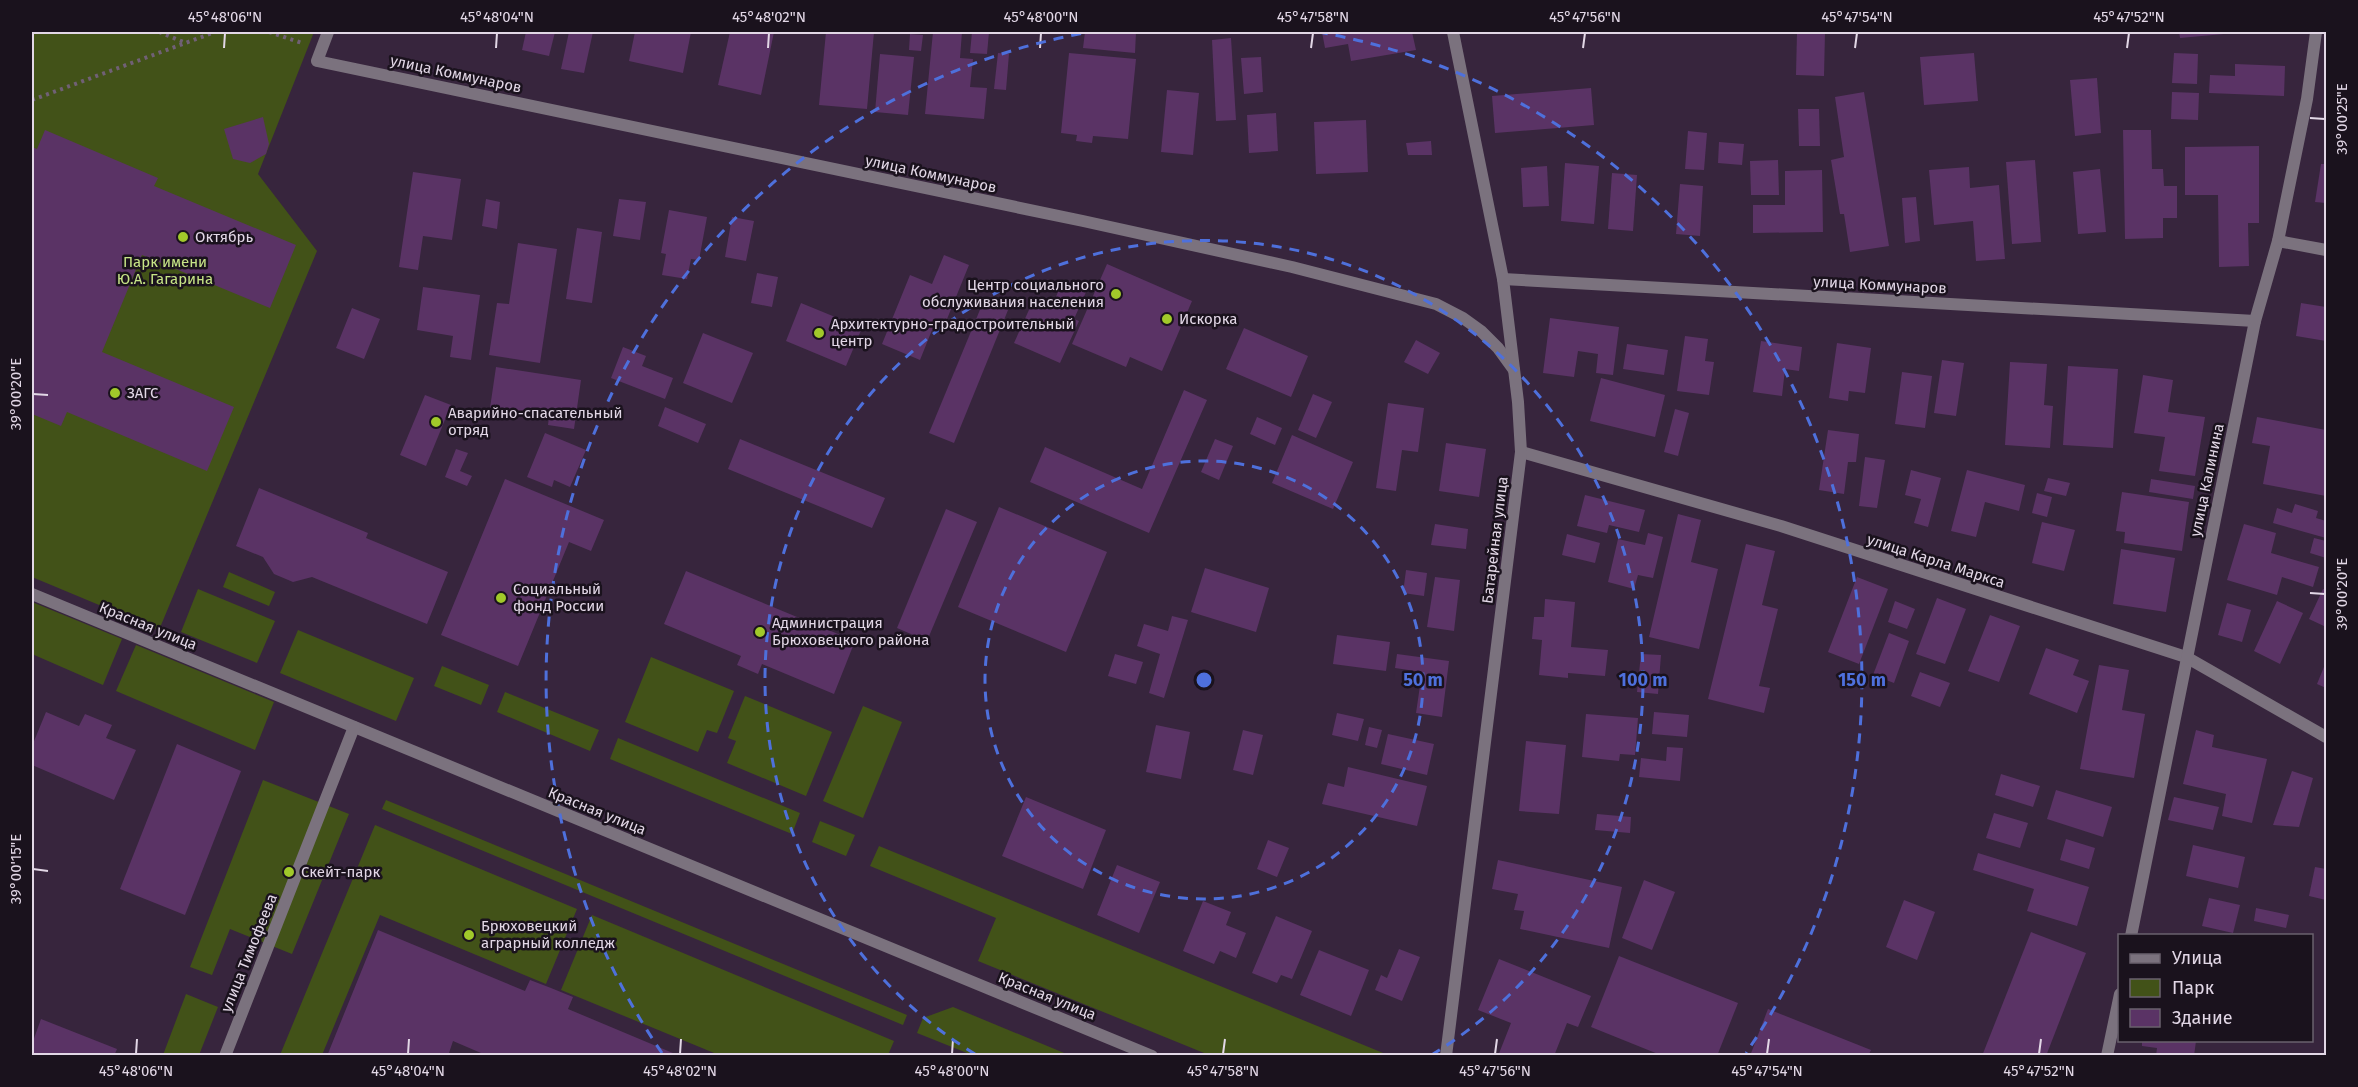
<svg xmlns="http://www.w3.org/2000/svg" width="2358" height="1087" font-family="'Fira Sans',sans-serif">
  <style>
    .green { fill: #425218 }
    .building { fill: #5a3365 }
    .lines { fill: none; stroke-linecap: round; stroke-linejoin: round }
    .path { stroke: #706075; stroke-width: 4; stroke-dasharray: 3 4.5; stroke-linecap: butt }
    .minor { stroke: #7b727e; stroke-width: 12 }
    .ticks { fill: none; stroke: #e2d7e6; stroke-width: 2 }
    .ring { fill: none; stroke: #4e70dc; stroke-width: 3; stroke-dasharray: 10 8 }
    .poi-dot { fill: #a1c92a; stroke: #1a121d; stroke-width: 2 }
    .labels { text-anchor: middle; dominant-baseline: central; stroke-width: 5; stroke-linejoin: round; paint-order: stroke }
    .street-label { font-size: 15px; fill: #e2d7e6; stroke: #1a121d }
    .poi-label { font-size: 15px; fill: #e2d7e6; stroke: #1a121d; text-anchor: start }
    .park-label { font-size: 15px; fill: #c7e587; stroke: #1a121d }
    .centre { fill: #4e70dc; stroke: #1a121d; stroke-width: 3 }
    .ring-label { font-size: 18px; text-anchor: middle; font-weight: bold; fill: #4e70dc; stroke: #1a121d; stroke-width: 5; stroke-linejoin: round; paint-order: stroke }
    .neatline { fill: none; stroke: #e2d7e6; stroke-width: 2 }
    .ticks-label { font-size: 15px; text-anchor: middle; fill: #e2d7e6 }
  </style>
  <rect width="100%" height="100%" fill="#37253d"/>
  <g class="green">
    <path d="M32 32H314L258 174 317 251 159 630 32 577Z"/>
    <path d="M229 572 275 592 269 606 223 587Z"/>
    <path d="M198 589 275 621 257 663 181 632Z"/>
    <path d="M32 602 122 639 103 685 32 654Z"/>
    <path d="M298 630 414 678 396 721 280 673Z"/>
    <path d="M136 645 274 702 255 750 116 691Z"/>
    <path d="M651 657 734 691 717 733 707 730 698 752 625 722Z"/>
    <path d="M442 666 489 685 481 705 434 686Z"/>
    <path d="M505 692 599 730 590 751 497 712Z"/>
    <path d="M745 696 832 732 806 796 727 763 736 741 728 738Z"/>
    <path d="M863 706 902 722 863 818 823 801Z"/>
    <path d="M618 738 800 813 792 834 610 759Z"/>
    <path d="M263 780 349 814 292 954 230 929 212 975 190 967Z"/>
    <path d="M386 800 907 1015 903 1025 382 809Z"/>
    <path d="M820 821 855 835 846 856 812 842Z"/>
    <path d="M375 825 577 909 546 984 380 915 322 1055H280Z"/>
    <path d="M879 846 1388 1055H1209L978 961 996 918 870 866Z"/>
    <path d="M592 915 894 1041 888 1055H719L561 990Z"/>
    <path d="M186 994 218 1007 199 1055H163Z"/>
    <path d="M953 1007 1069 1055H972L917 1033 923 1018Z"/>
  </g>
  <g class="building">
    <path d="M526 32H555L549 56 522 50Z"/>
    <path d="M569 32H593L584 73 561 69Z"/>
    <path d="M635 32H691L683 73 629 61Z"/>
    <path d="M730 32H774L761 95 718 85Z"/>
    <path d="M826 32H874L867 109 819 105Z"/>
    <path d="M933 32H962L960 58 973 59 970 87 987 88 984 119 925 114Z"/>
    <path d="M972 32H989L987 54 970 53Z"/>
    <path d="M1085 32H1136L1135 53 1083 48Z"/>
    <path d="M1322 32H1412L1416 50 1351 61 1348 44 1325 48Z"/>
    <path d="M1797 32H1825L1824 76 1796 75Z"/>
    <path d="M2179 32H2235V33L2180 38Z"/>
    <path d="M910 34 923 35 921 51 909 50Z"/>
    <path d="M1231 38 1236 120 1216 121 1212 40Z"/>
    <path d="M998 53 1009 54 1006 90 994 89Z"/>
    <path d="M1069 53 1136 59 1128 139 1093 136 1092 143 1076 141 1077 135 1061 133Z"/>
    <path d="M1974 53 1978 101 1924 105 1920 57Z"/>
    <path d="M2174 53 2198 54 2197 84 2172 83Z"/>
    <path d="M880 54 914 57 908 115 875 112Z"/>
    <path d="M1261 57 1263 92 1244 94 1241 58Z"/>
    <path d="M2235 64 2285 66 2284 96 2209 93 2210 75 2235 76Z"/>
    <path d="M2097 78 2101 133 2075 136 2070 80Z"/>
    <path d="M1591 88 1594 125 1495 133 1492 96Z"/>
    <path d="M1167 90 1199 93 1193 155 1161 152Z"/>
    <path d="M1864 92 1889 246 1850 252 1844 214H1840L1831 160 1844 157 1835 97Z"/>
    <path d="M2172 92 2199 93 2198 120 2171 119Z"/>
    <path d="M1798 109H1819L1820 146H1799Z"/>
    <path d="M1276 113 1278 151 1249 153 1247 115Z"/>
    <path d="M263 117 269 144 266 154 250 163 233 159 224 129Z"/>
    <path d="M1366 120 1368 172 1316 174 1314 122Z"/>
    <path d="M45 130 158 178 154 186 296 245 270 308 142 255 102 352 234 407 207 471 67 412 61 426 32 414V147L37 149Z"/>
    <path d="M2123 130H2151L2152 169H2163L2164 186H2177V218H2163V238L2125 239Z"/>
    <path d="M1688 131 1707 133 1704 170 1685 169Z"/>
    <path d="M1431 141 1432 155H1408L1406 143Z"/>
    <path d="M1719 142 1744 144 1742 165 1718 163Z"/>
    <path d="M2259 146V223H2248L2249 266 2219 267 2218 195H2185V147Z"/>
    <path d="M1778 160 1779 195H1751L1750 161Z"/>
    <path d="M2035 160 2041 242 2012 244 2006 162Z"/>
    <path d="M1565 163 1599 166 1594 224 1561 221Z"/>
    <path d="M2321 164H2326V203L2315 202Z"/>
    <path d="M1547 166 1549 206 1523 207 1521 168Z"/>
    <path d="M1969 167 1970 188 1999 185 2005 259 1976 261 1973 221 1934 225 1929 170Z"/>
    <path d="M2100 169 2106 232 2078 234 2073 172Z"/>
    <path d="M1822 170 1823 232 1753 233V205H1785V171Z"/>
    <path d="M413 172 461 179 452 240 423 236 418 270 399 267Z"/>
    <path d="M1612 173 1637 175 1633 231 1608 229Z"/>
    <path d="M1680 184 1703 186 1700 236 1676 234Z"/>
    <path d="M1916 197 1920 241 1905 243 1902 198Z"/>
    <path d="M486 199 500 202 497 229 482 226Z"/>
    <path d="M619 199 646 202 640 240 613 236Z"/>
    <path d="M669 210 707 217 699 260 691 259 687 279 662 275 666 254 661 253Z"/>
    <path d="M732 217 754 221 746 261 725 257Z"/>
    <path d="M577 228 602 232 592 303 566 299Z"/>
    <path d="M518 243 557 249 540 363 489 355 497 303 509 304Z"/>
    <path d="M944 255 969 265 945 324 936 320 920 360 882 344 910 275 932 284Z"/>
    <path d="M1107 264 1192 301 1162 371 1130 357 1126 367 1072 344Z"/>
    <path d="M757 273 778 277 772 307 751 303Z"/>
    <path d="M1062 282 1086 292 1074 319 1079 321 1060 363 1014 343 1033 301 1051 309Z"/>
    <path d="M423 287 480 295 471 360 450 357 453 336 417 330Z"/>
    <path d="M984 300 1008 310 954 443 929 433Z"/>
    <path d="M801 303 862 328 846 366 786 341Z"/>
    <path d="M2301 303 2326 307V341L2296 336Z"/>
    <path d="M352 308 380 319 364 359 336 348Z"/>
    <path d="M1550 318 1619 327 1613 375 1596 373 1598 354 1578 351 1574 377 1543 373Z"/>
    <path d="M1244 328 1308 356 1291 397 1226 369Z"/>
    <path d="M703 333 753 353 732 403 683 383Z"/>
    <path d="M1685 336 1708 339 1705 361 1714 362 1709 395 1677 391Z"/>
    <path d="M1416 340 1440 353 1428 374 1404 362Z"/>
    <path d="M1761 341 1802 347 1799 371 1785 369 1782 396 1753 392Z"/>
    <path d="M1837 343 1871 348 1865 393 1849 391 1848 401 1829 398Z"/>
    <path d="M1627 344 1668 350 1664 375 1623 369Z"/>
    <path d="M623 347 646 356 642 366 673 378 665 399 611 378Z"/>
    <path d="M1942 360 1964 363 1956 416 1934 413Z"/>
    <path d="M2010 362 2047 364 2044 405 2053 406 2050 448 2005 445Z"/>
    <path d="M2068 366 2118 369 2113 448 2063 445Z"/>
    <path d="M496 367 581 380 574 429 548 425 549 417 490 408Z"/>
    <path d="M1902 372 1932 376 1925 428 1895 424Z"/>
    <path d="M2143 375 2173 380 2168 412 2205 417 2195 476 2159 471 2165 437 2134 433Z"/>
    <path d="M1601 378 1665 395 1655 437 1590 421Z"/>
    <path d="M1184 390 1207 400 1149 533 1030 482 1045 447 1142 489Z"/>
    <path d="M1313 394 1332 402 1316 438 1298 430Z"/>
    <path d="M425 395 451 405 426 466 400 455Z"/>
    <path d="M1388 403 1424 408 1418 452 1402 450 1396 491 1376 488Z"/>
    <path d="M665 407 706 424 698 443 658 426Z"/>
    <path d="M1675 409 1689 413 1678 456 1664 452Z"/>
    <path d="M1257 417 1282 428 1275 445 1250 434Z"/>
    <path d="M2257 417 2326 430V496L2263 484 2270 446 2252 443Z"/>
    <path d="M1828 430 1859 434 1856 462H1848L1844 494 1819 490Z"/>
    <path d="M545 433 586 450 570 487 554 480 552 487 527 477Z"/>
    <path d="M1292 435 1353 462 1333 509 1272 483Z"/>
    <path d="M740 439 885 498 872 528 728 469Z"/>
    <path d="M1215 439 1233 446 1219 480 1201 472Z"/>
    <path d="M1446 443 1486 449 1479 497 1439 491Z"/>
    <path d="M456 449 468 453 460 471 472 476 467 486 445 477Z"/>
    <path d="M1865 457 1885 460 1877 508 1859 506Z"/>
    <path d="M1911 470 1941 478 1928 527 1914 523 1921 499 1905 495Z"/>
    <path d="M1967 470 2025 485 2019 511 1985 502 1976 537 1951 531Z"/>
    <path d="M2048 478 2070 483 2066 496 2044 491Z"/>
    <path d="M505 479 604 520 591 551 569 542 518 666 441 635Z"/>
    <path d="M2151 479 2195 486 2193 499 2149 492Z"/>
    <path d="M259 488 368 533 366 538 448 572 427 624 312 577 293 582 274 574 263 557 236 546Z"/>
    <path d="M2122 492 2189 502 2182 551 2124 543 2125 532 2116 531Z"/>
    <path d="M2037 493 2052 497 2047 517 2032 513Z"/>
    <path d="M1585 495 1645 510 1639 532 1609 525 1607 533 1577 526Z"/>
    <path d="M2295 504 2318 511 2316 518 2326 521V538L2273 523 2277 508 2292 513Z"/>
    <path d="M999 507 1107 552 1066 652 958 607Z"/>
    <path d="M946 509 977 522 927 641 897 628Z"/>
    <path d="M1678 514 1701 520 1691 562 1718 569 1699 649 1649 637Z"/>
    <path d="M2042 522 2075 530 2064 571 2032 563Z"/>
    <path d="M1435 524 1468 529 1466 549 1431 545Z"/>
    <path d="M2244 524 2276 533 2271 553 2319 567 2313 587 2282 577 2277 595 2227 580Z"/>
    <path d="M1648 533 1663 537 1653 578 1638 575 1634 589 1608 582 1618 539 1645 545Z"/>
    <path d="M1567 534 1600 543 1595 563 1562 555Z"/>
    <path d="M2314 538 2326 541V558L2310 553Z"/>
    <path d="M1746 544 1775 551 1762 605 1778 609 1759 686 1770 688 1764 713 1708 699Z"/>
    <path d="M2121 549 2175 558 2166 612 2113 604Z"/>
    <path d="M1205 568 1269 588 1256 632 1191 612Z"/>
    <path d="M1406 570 1427 573 1424 596 1403 593Z"/>
    <path d="M686 571 855 641 834 694 762 664 758 674 737 665 741 656 664 624Z"/>
    <path d="M1435 577 1460 580 1454 631 1427 627Z"/>
    <path d="M1857 577 1888 589 1859 664 1828 652Z"/>
    <path d="M2323 589 2326 590V627L2309 619Z"/>
    <path d="M1937 598 1966 609 1945 664 1916 654Z"/>
    <path d="M1545 599 1575 602 1571 647 1608 650 1605 676 1568 673V678L1539 675 1542 640 1532 639 1534 617H1544Z"/>
    <path d="M1895 601 1915 609 1907 629 1888 622Z"/>
    <path d="M2277 601 2303 613 2280 664 2254 651Z"/>
    <path d="M2227 603 2251 610 2242 642 2218 635Z"/>
    <path d="M1990 615 2020 626 1999 682 1968 671Z"/>
    <path d="M1172 616 1188 620 1164 698 1149 693 1160 654 1137 646 1144 624 1168 631Z"/>
    <path d="M1889 633 1909 641 1894 683 1873 675Z"/>
    <path d="M1337 635 1390 642 1386 671 1333 664Z"/>
    <path d="M2046 648 2079 660 2073 675 2089 681 2077 713 2029 694Z"/>
    <path d="M1115 654 1143 662 1136 684 1108 676Z"/>
    <path d="M1397 654 1449 661 1442 717 1416 713 1422 672 1395 668Z"/>
    <path d="M1641 654 1661 655 1658 694 1637 692Z"/>
    <path d="M2326 662V688L2317 684Z"/>
    <path d="M2099 665 2129 670 2122 710 2145 714 2134 778 2080 769Z"/>
    <path d="M1920 672 1950 683 1940 707 1911 696Z"/>
    <path d="M46 712 79 726 85 714 112 725 106 738 136 750 114 800 32 765V746Z"/>
    <path d="M1654 712 1689 715 1687 737 1652 734Z"/>
    <path d="M1337 713 1364 719 1358 741 1332 735Z"/>
    <path d="M1586 714 1638 718 1635 755 1620 754 1619 761 1582 757Z"/>
    <path d="M1156 725 1190 732 1181 779 1146 772Z"/>
    <path d="M1369 727 1382 730 1377 748 1365 745Z"/>
    <path d="M1243 730 1263 735 1253 775 1233 770Z"/>
    <path d="M2196 730 2214 735 2212 747 2267 759 2252 823 2222 816 2226 794 2183 784Z"/>
    <path d="M1388 734 1434 744 1427 775 1381 764Z"/>
    <path d="M1526 741 1566 745 1559 814 1519 811Z"/>
    <path d="M177 744 241 771 185 915 120 889Z"/>
    <path d="M1667 747 1683 748 1680 781 1639 777 1641 758 1666 761Z"/>
    <path d="M1348 767 1427 786 1417 826 1322 804 1328 783 1344 787Z"/>
    <path d="M2292 771 2313 778 2299 827 2273 825Z"/>
    <path d="M2001 774 2040 786 2033 807 1995 795Z"/>
    <path d="M2056 790 2112 807 2103 837 2047 819Z"/>
    <path d="M1026 797 1106 830 1083 889 1002 856Z"/>
    <path d="M2174 797 2219 807 2213 830 2168 820Z"/>
    <path d="M1994 813 2028 823 2020 848 1986 838Z"/>
    <path d="M1597 814 1631 817 1630 833 1595 830Z"/>
    <path d="M2066 839 2095 848 2089 869 2060 860Z"/>
    <path d="M1268 840 1289 848 1277 877 1257 869Z"/>
    <path d="M2193 845 2245 857 2238 888 2186 876Z"/>
    <path d="M1978 853 2089 887 2077 926 2027 911 2034 889 1973 870Z"/>
    <path d="M1498 860 1622 887 1609 948 1520 929 1524 911 1514 910 1518 894 1492 889Z"/>
    <path d="M1117 865 1160 882 1139 933 1097 915Z"/>
    <path d="M2315 867 2326 869V900L2309 896Z"/>
    <path d="M1644 880 1675 892 1652 950 1622 938Z"/>
    <path d="M2209 898 2240 905 2233 933 2202 926Z"/>
    <path d="M1904 900 1935 912 1917 960 1886 947Z"/>
    <path d="M1203 901 1231 912 1226 925 1246 933 1236 958 1220 951 1214 964 1183 951Z"/>
    <path d="M2256 908 2289 915 2286 928 2254 921Z"/>
    <path d="M1276 916 1312 931 1292 979 1281 975 1277 983 1252 973Z"/>
    <path d="M378 930 525 991 530 980 551 988 573 997 568 1009 680 1056H488L453 1041 448 1056H327Z"/>
    <path d="M2031 932 2086 953 2046 1056H1982Z"/>
    <path d="M1399 949 1420 957 1402 1001 1375 990 1381 975 1387 978Z"/>
    <path d="M1319 950 1369 970 1351 1016 1300 995Z"/>
    <path d="M1619 956 1738 1003 1717 1056H1663L1591 1027Z"/>
    <path d="M1499 959 1591 996 1578 1027 1567 1023 1554 1056H1498L1511 1023 1478 1010Z"/>
    <path d="M1768 1009 1871 1050 1868 1056H1750Z"/>
    <path d="M41 1019 117 1049 114 1056H32V1044Z"/>
    <path d="M2142 1041H2196L2194 1056H2156L2157 1048 2142 1046Z"/>
  </g>
  <g class="lines">
    <g class="path">
      <path d="M159 32 186 43"/>
      <path d="M269 32 302 43"/>
      <path d="M32 100 215 32"/>
    </g>
    <g class="minor">
      <path d="M328 32 317 61 1083 221 1292 267 1436 304 1463 318 1481 331 1498 348 1514 370"/>
      <path d="M2278 241 2326 250"/>
      <path d="M1503 279 2255 321"/>
      <path d="M1521 452 1781 526 2186 657 2326 737"/>
      <path d="M32 594 1152 1056"/>
      <path d="M2131 936 2255 321 2278 241 2307 99 2316 32"/>
      <path d="M225 1056 354 727"/>
      <path d="M1446 1056 1521 452 1518 402 1503 279 1453 32"/>
      <path d="M2107 1056 2120 994"/>
    </g>
  </g>
  <path class="ticks" d="M224 48 225 33M496 48 497 33M768 48 769 33M1040 48 1041 33M1311 48 1313 33M1583 48 1585 33M1855 48 1857 33M2127 48 2129 33M2310 118 2325 119M33 394 48 395M2310 593 2325 594M33 869 48 871M136 1054 137 1039M408 1054 409 1039M680 1054 681 1039M952 1054 953 1039M1223 1054 1225 1039M1495 1054 1497 1039M1767 1054 1769 1039M2039 1054 2041 1039"/>
  <g class="ring">
    <circle cx="1204" cy="680" r="219"/>
    <path d="M975 1054A439 439 0 1 1 1433 1054"/>
    <path d="M662 1053A658 658 0 0 1 1090 32M1318 32A658 658 0 0 1 1746 1053"/>
  </g>
  <g class="poi-dot">
    <circle cx="183" cy="237" r="6"/>
    <circle cx="1116" cy="294" r="6"/>
    <circle cx="1167" cy="319" r="6"/>
    <circle cx="819" cy="333" r="6"/>
    <circle cx="115" cy="393" r="6"/>
    <circle cx="436" cy="422" r="6"/>
    <circle cx="501" cy="598" r="6"/>
    <circle cx="760" cy="632" r="6"/>
    <circle cx="289" cy="872" r="6"/>
    <circle cx="469" cy="935" r="6"/>
  </g>
  <g class="labels">
    <g class="street-label">
      <text transform="translate(456 74) rotate(12)">улица Коммунаров</text>
      <text transform="translate(931 174) rotate(12)">улица Коммунаров</text>
      <text transform="translate(1880 285) rotate(3)">улица Коммунаров</text>
      <text transform="translate(2207 480) rotate(-78)">улица Калинина</text>
      <text transform="translate(1495 540) rotate(-83)">Батарейная улица</text>
      <text transform="translate(1936 561) rotate(18)">улица Карла Маркса</text>
      <text transform="translate(148 626) rotate(22)">Красная улица</text>
      <text transform="translate(597 811) rotate(22)">Красная улица</text>
      <text transform="translate(249 953) rotate(-68)">улица Тимофеева</text>
      <text transform="translate(1047 996) rotate(22)">Красная улица</text>
    </g>
    <g class="poi-label">
      <text x="195" y="237">Октябрь</text>
      <text x="1104" y="285" text-anchor="end">Центр социального<tspan x="1104" dy="17">обслуживания населения</tspan></text>
      <text x="1179" y="319">Искорка</text>
      <text x="831" y="324">Архитектурно-градостроительный<tspan x="831" dy="17">центр</tspan></text>
      <text x="127" y="393">ЗАГС</text>
      <text x="448" y="413">Аварийно-спасательный<tspan x="448" dy="17">отряд</tspan></text>
      <text x="513" y="589">Социальный<tspan x="513" dy="17">фонд России</tspan></text>
      <text x="772" y="623">Администрация<tspan x="772" dy="17">Брюховецкого района</tspan></text>
      <text x="301" y="872">Скейт-парк</text>
      <text x="481" y="926">Брюховецкий<tspan x="481" dy="17">аграрный колледж</tspan></text>
    </g>
    <g class="park-label">
      <text x="165" y="262">Парк имени<tspan x="165" dy="17">Ю.А. Гагарина</tspan></text>
    </g>
  </g>
  <circle cx="1204" cy="680" r="9" class="centre"/>
  <g class="ring-label">
    <text x="1423" y="686">50 m</text>
    <text x="1643" y="686">100 m</text>
    <text x="1862" y="686">150 m</text>
  </g>
  <rect width="2358" height="1087" fill="none" stroke="#1a121d" stroke-width="66"/>
  <rect x="2118" y="934" width="195" height="108" fill="#1a121d" stroke="#6a616d" stroke-width="1.5"/>
  <rect x="2130" y="954" width="30" height="9" fill="#7b727e" stroke="#6a616d" stroke-width="1.5"/>
  <text x="2172" y="964" font-size="18" fill="#e2d7e6">Улица</text>
  <rect x="2130" y="979" width="30" height="18" fill="#425218" stroke="#6a616d" stroke-width="1.5"/>
  <text x="2172" y="994" font-size="18" fill="#e2d7e6">Парк</text>
  <rect x="2130" y="1009" width="30" height="18" fill="#5a3365" stroke="#6a616d" stroke-width="1.5"/>
  <text x="2172" y="1024" font-size="18" fill="#e2d7e6">Здание</text>
  <rect x="33" y="33" width="2292" height="1021" class="neatline"/>
  <g class="ticks-label">
    <text x="225" y="22">45°48'06"N</text>
    <text x="497" y="22">45°48'04"N</text>
    <text x="769" y="22">45°48'02"N</text>
    <text x="1041" y="22">45°48'00"N</text>
    <text x="1313" y="22">45°47'58"N</text>
    <text x="1585" y="22">45°47'56"N</text>
    <text x="1857" y="22">45°47'54"N</text>
    <text x="2129" y="22">45°47'52"N</text>
    <text transform="translate(2342 119) rotate(-90)" y="5">39°00'25"E</text>
    <text transform="translate(16 394) rotate(-90)" y="5">39°00'20"E</text>
    <text transform="translate(2342 594) rotate(-90)" y="5">39°00'20"E</text>
    <text transform="translate(16 869) rotate(-90)" y="5">39°00'15"E</text>
    <text x="136" y="1076">45°48'06"N</text>
    <text x="408" y="1076">45°48'04"N</text>
    <text x="680" y="1076">45°48'02"N</text>
    <text x="952" y="1076">45°48'00"N</text>
    <text x="1223" y="1076">45°47'58"N</text>
    <text x="1495" y="1076">45°47'56"N</text>
    <text x="1767" y="1076">45°47'54"N</text>
    <text x="2039" y="1076">45°47'52"N</text>
  </g>
</svg>
